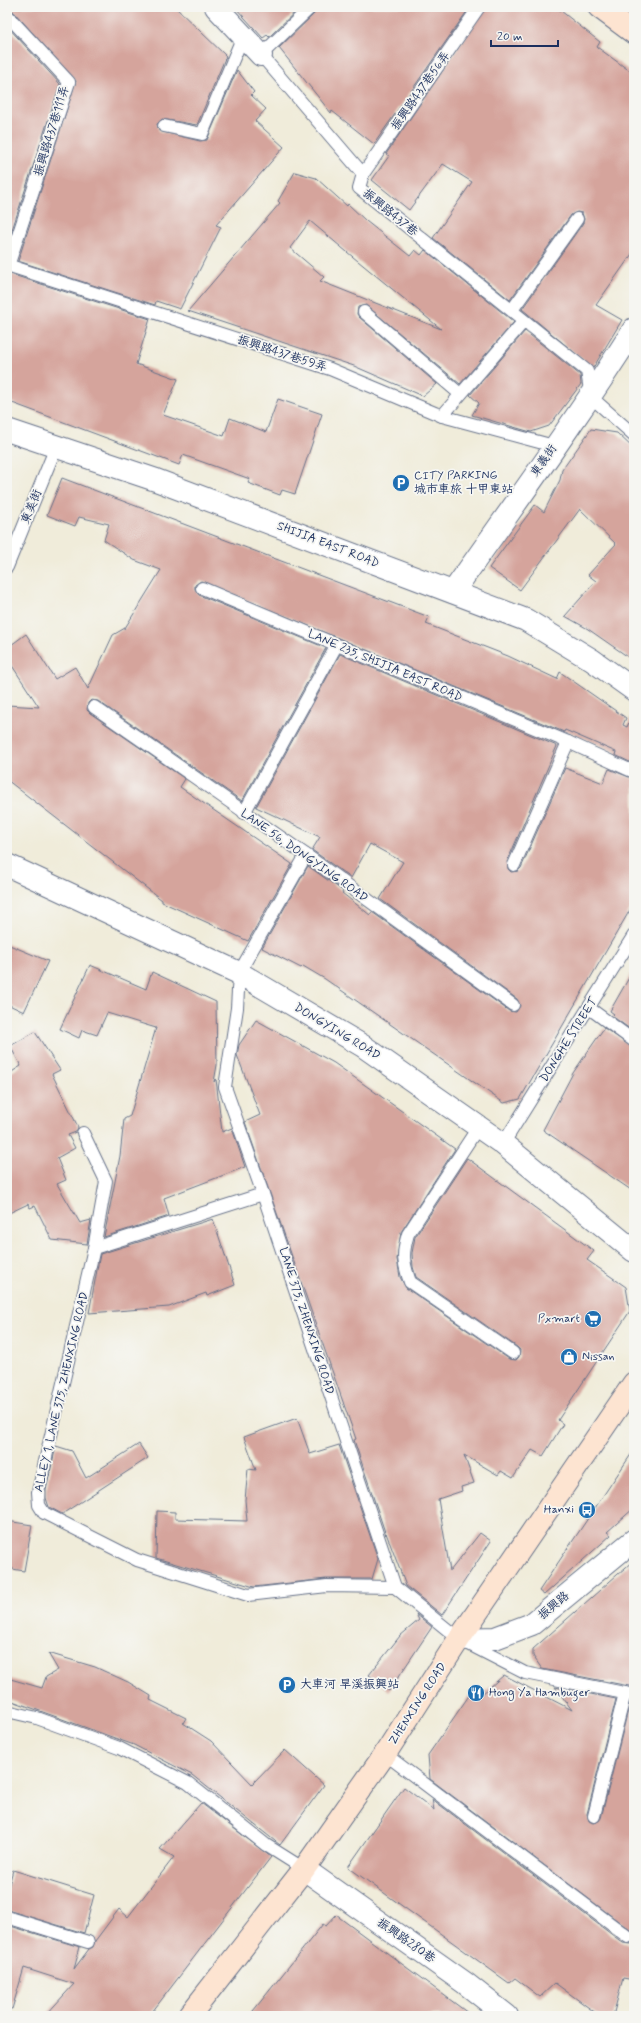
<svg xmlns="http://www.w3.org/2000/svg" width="641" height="2023" font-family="Mynerve,'LXGW WenKai TC',sans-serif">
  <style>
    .building { fill: #d5a49c; fill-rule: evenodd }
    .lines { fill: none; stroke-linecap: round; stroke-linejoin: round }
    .lane-casing { stroke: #667189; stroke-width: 14 }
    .street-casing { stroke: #667189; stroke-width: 24 }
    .secondary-casing { stroke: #667189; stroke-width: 24 }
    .lane { stroke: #fff; stroke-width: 12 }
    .street { stroke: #fff; stroke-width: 22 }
    .secondary { stroke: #fde4d1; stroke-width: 22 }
    .labels { text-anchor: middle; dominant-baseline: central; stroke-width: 3.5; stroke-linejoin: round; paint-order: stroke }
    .street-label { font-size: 12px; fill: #1b2f5e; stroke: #f6f6f2 }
    .poi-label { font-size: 12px; fill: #1b2f5e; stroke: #f6f6f2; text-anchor: start }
  </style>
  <rect width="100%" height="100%" fill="#f6f6f2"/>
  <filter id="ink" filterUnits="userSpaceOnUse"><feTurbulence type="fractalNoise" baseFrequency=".025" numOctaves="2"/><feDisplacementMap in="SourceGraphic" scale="8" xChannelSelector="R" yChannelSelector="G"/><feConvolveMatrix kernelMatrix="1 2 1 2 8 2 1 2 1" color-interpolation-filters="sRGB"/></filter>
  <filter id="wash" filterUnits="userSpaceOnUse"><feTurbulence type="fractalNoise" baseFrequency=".012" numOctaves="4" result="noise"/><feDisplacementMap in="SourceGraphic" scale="16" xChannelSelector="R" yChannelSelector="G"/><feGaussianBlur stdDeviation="0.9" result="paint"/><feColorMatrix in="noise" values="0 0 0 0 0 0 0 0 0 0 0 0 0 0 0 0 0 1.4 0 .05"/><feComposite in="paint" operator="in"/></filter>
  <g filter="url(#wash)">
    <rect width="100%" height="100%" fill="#f0ecda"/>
    <g id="blocks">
      <g class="building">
        <path d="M7 7H175L226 56 197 125 162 119 157 124 159 131 200 141 207 140 237 70 254 92 251 95 266 109 255 121 284 147 216 225 221 227 180 309 156 301 155 305 18 261 76 81 12 10Z"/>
        <path d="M235 7H300L269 37 267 35 263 38Z"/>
        <path d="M318 7H470L374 144 332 111 331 113 279 48 316 12Z"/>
        <path d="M486 7H556L600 42 597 47 634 74V251L596 305 622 320 593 368 522 309 583 223 584 219 582 213 577 212 571 215 510 300 433 238 472 182 443 164 409 210 372 180 389 156 386 154Z"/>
        <path d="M7 26 60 84 7 245Z"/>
        <path d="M295 172 316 178 347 206 348 204 366 221 410 256 415 250 421 255 425 250 514 322 460 384 366 305 358 307 357 314 359 317 437 384 423 396 354 366 188 311 280 203 278 201ZM310 221 347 252 441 329 320 281 324 277 290 248Z"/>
        <path d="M7 273 150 319 136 364 178 379 163 415 224 436 230 418 266 432 278 399 322 414 295 494 282 490 280 495 248 483 250 479 183 455 179 465 7 401Z"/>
        <path d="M525 331 580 375 581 384 549 426 531 432 472 415 479 403 470 395Z"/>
        <path d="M591 429 617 433 634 449V661L588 629 565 616 596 581 588 575 616 544 580 509 520 590 489 568 535 505 544 512 560 480 562 470Z"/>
        <path d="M62 478 429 617 426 624 508 656 557 679 560 672 626 718 623 725 627 727 634 711V764L615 755 616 752 565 730 564 732 201 581 195 585V589L199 595 326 648 242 801 98 701 91 700 88 703 87 710 90 713 185 779 180 787 292 864 248 941 162 902V900L7 780V705L39 707 7 658V648L26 634 55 679 75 667 88 689 113 635 125 628 161 570 134 560 104 540 109 524 79 517 75 526 47 515Z"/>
        <path d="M340 654 557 746 507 862 508 869 511 872 518 871 521 868 565 768 603 783 609 769 634 779V903L520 1099 504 1103 325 979 303 966 301 968 262 948 308 866 343 891 342 893 370 915 372 912 509 1011 516 1012 520 1006 517 999 380 899 403 862 370 844 351 878 312 850 320 837 256 807Z"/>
        <path d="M7 944 48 961 24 1012 7 1004Z"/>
        <path d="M90 965 146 989 152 972 216 1002 217 1065 214 1082 216 1079 222 1132 232 1128 245 1167 164 1198 169 1216 104 1237 120 1156 124 1119 130 1116 156 1028 107 1013 97 1035 82 1030 79 1038 60 1029Z"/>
        <path d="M634 969V1032L612 1016 614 1014 610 1011Z"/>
        <path d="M256 1020 334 1063 455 1149 401 1232 397 1259 400 1277 406 1288 509 1359 516 1360 519 1357 520 1350 517 1347 416 1277 413 1267 412 1253 415 1237 467 1158 594 1251 587 1260 626 1287 630 1311 558 1420 563 1424 543 1456 532 1450 513 1478 501 1471 498 1475 464 1455 474 1483 461 1487 462 1491 438 1499 450 1571 480 1533 491 1541 442 1615 406 1586 386 1533V1535L354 1440 356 1439 245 1122 260 1115 237 1055 239 1045Z"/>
        <path d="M604 1028 634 1048V1192L543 1130 573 1073Z"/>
        <path d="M35 1032 60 1070 52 1074 78 1127 76 1132 68 1135 75 1148 57 1158 66 1180 57 1184 80 1223 91 1220 87 1244 52 1240 35 1206 30 1208 28 1204 7 1214V1075L21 1066 10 1046Z"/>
        <path d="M213 1219 235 1285 207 1296 206 1293 169 1307 89 1313 100 1254Z"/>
        <path d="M297 1418 310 1454 339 1445 378 1559 372 1579H326L254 1587 156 1558 157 1511 175 1512V1519L247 1521 245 1500 248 1469 256 1470 244 1437Z"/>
        <path d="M139 1444 148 1458 62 1514 49 1507 46 1498V1490L56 1446 72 1451 86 1478Z"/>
        <path d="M634 1450V1508L607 1532 611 1535 544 1595 539 1591Z"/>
        <path d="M7 1521 32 1525 24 1571 7 1568Z"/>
        <path d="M634 1560V1687L542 1669 533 1656V1649Z"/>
        <path d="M416 1614 432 1627 389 1691 369 1675 400 1636 419 1620Z"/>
        <path d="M48 1653 95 1667 128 1682 151 1696 150 1700 186 1718 183 1723 211 1741 252 1784 285 1750 324 1785 280 1845 192 1775 134 1745 7 1699V1678L42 1688 46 1677 58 1670Z"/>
        <path d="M504 1675 572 1710 555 1687 616 1699 587 1814 589 1821 593 1823 599 1821 601 1818 630 1702H634V1933L430 1779 428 1755 475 1687 482 1694Z"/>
        <path d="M404 1787 434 1810 432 1799 623 1943 631 1944 634 1941V1980L623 1978 613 2016H600L555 1983 540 1997 515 1978 509 1983 348 1867Z"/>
        <path d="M201 1803 271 1857 149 2016H45L74 1984 24 1968 12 2009 7 2008V1925L80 1947 74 1969 89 1949 93 1947 95 1941 119 1909 128 1917 174 1857 160 1849Z"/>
        <path d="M13 1870 94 1895 84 1933 7 1910V1892Z"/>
        <path d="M336 1915 472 2016H249L323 1924 326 1926Z"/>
      </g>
    </g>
  </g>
  <g filter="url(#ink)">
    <use href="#blocks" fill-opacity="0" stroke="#667189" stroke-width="1"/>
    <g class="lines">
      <defs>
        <g id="lane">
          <path d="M311 7 261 55 363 174 359 188 587 371 591 397 634 435"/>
          <path d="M7 15 69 82 8 266"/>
          <path d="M164 126 202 134 243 36"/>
          <path d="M363 174 479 7"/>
          <path d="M7 265 330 369 442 416 554 446"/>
          <path d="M512 310 577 219"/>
          <path d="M364 312 460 394"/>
          <path d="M442 416 524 321"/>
          <path d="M7 567 56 447"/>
          <path d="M202 588 568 742 634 772"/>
          <path d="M94 707 306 855 513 1005"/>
          <path d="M244 813 336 646"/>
          <path d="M306 855 239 973 237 1008 225 1087 263 1194 395 1587 459 1639 525 1673 634 1695"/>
          <path d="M514 865 568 742"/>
          <path d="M589 1008 634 1041"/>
          <path d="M479 1126 408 1234C402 1254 403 1262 410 1282L513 1353"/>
          <path d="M83 1133 106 1181 94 1248"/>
          <path d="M503 1144 634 935"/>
          <path d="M263 1194 94 1248 38 1492 39 1505 44 1513 137 1560 248 1595 327 1586 395 1587"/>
          <path d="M7 1711 37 1718 119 1748 188 1783 266 1845 304 1869"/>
          <path d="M385 1754 628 1937"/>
          <path d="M594 1816 625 1693"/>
          <path d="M7 1917 88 1942"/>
        </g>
        <g id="street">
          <path d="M216 7 261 55"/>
          <path d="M7 430 156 480 526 620 592 660 634 690"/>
          <path d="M453 592C514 505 577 419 634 329"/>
          <path d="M7 865 239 973 363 1046 503 1144 634 1251"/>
          <path d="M459 1639 495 1638 532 1624 634 1540"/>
          <path d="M304 1869 465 1983 507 2016"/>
        </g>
        <g id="secondary">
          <path d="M599 7 634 33"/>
          <path d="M189 2016 304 1869 385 1754 459 1639 634 1383"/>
        </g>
      </defs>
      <use href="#lane" class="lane-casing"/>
      <use href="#street" class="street-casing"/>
      <use href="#secondary" class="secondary-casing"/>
      <use href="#lane" class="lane"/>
      <use href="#street" class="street"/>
      <use href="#secondary" class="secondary"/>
    </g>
  </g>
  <defs>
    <symbol id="parking-disc" viewBox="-11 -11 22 22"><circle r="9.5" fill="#1f6fb2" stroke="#f6f6f2"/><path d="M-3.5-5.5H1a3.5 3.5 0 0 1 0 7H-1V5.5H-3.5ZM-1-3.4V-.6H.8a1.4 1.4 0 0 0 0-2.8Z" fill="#fff"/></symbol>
    <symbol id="supermarket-disc" viewBox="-11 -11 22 22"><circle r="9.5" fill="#1f6fb2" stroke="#f6f6f2"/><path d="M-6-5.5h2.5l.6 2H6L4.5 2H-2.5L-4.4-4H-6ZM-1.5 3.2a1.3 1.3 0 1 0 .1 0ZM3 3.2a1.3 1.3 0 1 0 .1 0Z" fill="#fff"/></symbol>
    <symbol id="shop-disc" viewBox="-11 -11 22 22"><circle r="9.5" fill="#1f6fb2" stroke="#f6f6f2"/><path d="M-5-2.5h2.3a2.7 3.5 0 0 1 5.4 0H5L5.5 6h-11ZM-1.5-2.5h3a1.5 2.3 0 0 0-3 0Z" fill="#fff"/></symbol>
    <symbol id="bus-disc" viewBox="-11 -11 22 22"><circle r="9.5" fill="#1f6fb2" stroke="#f6f6f2"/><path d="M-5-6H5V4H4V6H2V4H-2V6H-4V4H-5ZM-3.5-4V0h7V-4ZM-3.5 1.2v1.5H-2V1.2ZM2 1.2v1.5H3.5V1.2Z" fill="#fff"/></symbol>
    <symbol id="restaurant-disc" viewBox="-11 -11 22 22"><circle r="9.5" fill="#1f6fb2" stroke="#f6f6f2"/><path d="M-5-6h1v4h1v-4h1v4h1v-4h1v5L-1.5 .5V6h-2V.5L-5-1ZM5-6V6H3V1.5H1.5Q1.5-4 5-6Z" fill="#fff"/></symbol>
  </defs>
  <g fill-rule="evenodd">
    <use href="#parking-disc" x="391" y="473" width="20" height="20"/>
    <use href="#supermarket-disc" x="583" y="1309" width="20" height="20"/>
    <use href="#shop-disc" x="559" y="1347" width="20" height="20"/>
    <use href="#bus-disc" x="577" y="1500" width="20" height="20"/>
    <use href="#parking-disc" x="277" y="1675" width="20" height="20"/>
    <use href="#restaurant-disc" x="466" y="1683" width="20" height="20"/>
  </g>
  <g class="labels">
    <g class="street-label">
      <text transform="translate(421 91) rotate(-55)">振興路437巷56弄</text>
      <text transform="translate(52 131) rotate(-73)">振興路437巷111弄</text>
      <text transform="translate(390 213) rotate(39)">振興路437巷</text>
      <text transform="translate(282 354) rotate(18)">振興路437巷59弄</text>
      <text transform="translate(544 461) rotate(-55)">東義街</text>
      <text transform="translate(32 507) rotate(-68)">東美街</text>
      <text transform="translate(328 545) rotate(21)">SHIJIA EAST ROAD</text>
      <text transform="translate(385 666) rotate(23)">LANE 235, SHIJIA EAST ROAD</text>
      <text transform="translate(304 856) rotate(35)">LANE 56, DONGYING ROAD</text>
      <text transform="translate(337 1032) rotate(31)">DONGYING ROAD</text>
      <text transform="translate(569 1040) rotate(-58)">DONGHE STREET</text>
      <text transform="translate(306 1321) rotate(72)">LANE 375, ZHENXING ROAD</text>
      <text transform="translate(62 1392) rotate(-77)">ALLEY 1, LANE 375, ZHENXING ROAD</text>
      <text transform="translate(554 1606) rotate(-40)">振興路</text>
      <text transform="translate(418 1704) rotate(-57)">ZHENXING ROAD</text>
      <text transform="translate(406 1941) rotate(35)">振興路280巷</text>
    </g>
    <g class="poi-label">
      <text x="414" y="476">CITY PARKING<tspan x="414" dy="14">城市車旅 十甲東站</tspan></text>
      <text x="580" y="1319" text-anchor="end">Pxmart</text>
      <text x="582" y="1357">Nissan</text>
      <text x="574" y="1510" text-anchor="end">Hanxi</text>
      <text x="300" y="1685">大車河 旱溪振興站</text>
      <text x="489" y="1693">Hong Ya Hambuger</text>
    </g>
  </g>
  <rect width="641" height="2023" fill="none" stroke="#f6f6f2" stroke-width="24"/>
  <path d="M491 40v6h67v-6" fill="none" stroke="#1b2f5e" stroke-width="2"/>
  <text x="497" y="40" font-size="12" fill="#1b2f5e" stroke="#f6f6f2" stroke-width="3" paint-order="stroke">20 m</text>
</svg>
